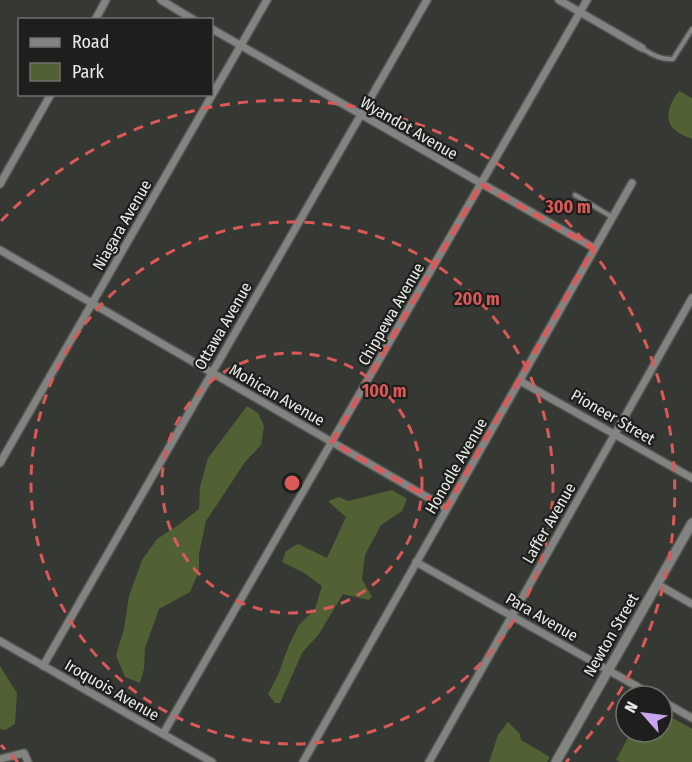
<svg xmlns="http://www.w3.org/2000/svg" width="692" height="762" font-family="'Fira Sans Condensed',sans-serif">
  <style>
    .green { fill: #516134 }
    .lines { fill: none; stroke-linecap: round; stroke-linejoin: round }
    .service-casing { stroke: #535550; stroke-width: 7 }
    .minor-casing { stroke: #535550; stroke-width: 10 }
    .tertiary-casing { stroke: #535550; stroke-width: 12 }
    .service { stroke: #838482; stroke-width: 4 }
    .minor { stroke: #838482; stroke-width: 7 }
    .tertiary { stroke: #838482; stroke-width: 9 }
    .marked { fill: none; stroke: #db5958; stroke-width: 4.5; stroke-dasharray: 12 8; stroke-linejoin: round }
    .ring { fill: none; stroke: #db5958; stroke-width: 3; stroke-dasharray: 10 8 }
    .labels { text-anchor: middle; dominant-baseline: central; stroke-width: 4.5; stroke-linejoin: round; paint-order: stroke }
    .street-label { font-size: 16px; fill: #e9ebe7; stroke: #1e1f1c }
    .centre { fill: #db5958; stroke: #1e1f1c; stroke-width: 3 }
    .ring-label { font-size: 18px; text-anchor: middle; font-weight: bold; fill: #db5958; stroke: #1e1f1c; stroke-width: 4.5; stroke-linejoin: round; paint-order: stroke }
  </style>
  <rect width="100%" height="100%" fill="#363833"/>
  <g class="green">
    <path d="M679 91 692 98V139C687 137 679 134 675 130 662 119 671 101 679 91Z"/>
    <path d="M247 406 258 413 264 426 261 445 245 462 206 521 199 554V571L190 592 159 609 145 648 144 669 140 683 125 677 116 655 124 629 129 596 142 560 157 539 177 526 199 509 200 487 208 458Z"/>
    <path d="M392 490 407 499 402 511 381 525 365 555 362 579 372 597 369 600 343 594 319 634 302 653 280 703H275L268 694 278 675 289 645 299 625 315 609 322 586 304 573 282 562 286 551 298 544 327 558 346 517 328 501 339 497 348 501Z"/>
    <path d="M0 666 17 693 15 724 5 730 0 729Z"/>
    <path d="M662 712 692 729V762H620L616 760 631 732H662Z"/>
    <path d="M508 722 520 734 521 740 550 757 547 762H489L498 735Z"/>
  </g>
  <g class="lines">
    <defs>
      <g id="service">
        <path d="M643 49C652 55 662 60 673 59L692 29"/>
        <path d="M575 195 612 217"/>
      </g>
      <g id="minor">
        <path d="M161 0 194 20"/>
        <path d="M559 0 642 48"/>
        <path d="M95 20 106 0"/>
        <path d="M212 29 594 248"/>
        <path d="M0 184 51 94"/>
        <path d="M0 250 446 508"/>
        <path d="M520 381 692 478"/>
        <path d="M0 463 267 0"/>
        <path d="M416 562 654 696"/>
        <path d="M657 584 692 604"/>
        <path d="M0 641 212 762"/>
        <path d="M43 666 427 0"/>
        <path d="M662 701 692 718"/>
        <path d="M163 734 587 0"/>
        <path d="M0 759 24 753 28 762"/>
        <path d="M303 762 632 183"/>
        <path d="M429 762 692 298"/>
      </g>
      <path id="tertiary" d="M556 762 692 523"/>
    </defs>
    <use href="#service" class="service-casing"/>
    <use href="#minor" class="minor-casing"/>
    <use href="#tertiary" class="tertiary-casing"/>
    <use href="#service" class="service"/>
    <use href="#minor" class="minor"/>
    <use href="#tertiary" class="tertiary"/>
  </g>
  <path class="marked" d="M481 184 594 248 446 508 332 442Z"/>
  <g class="ring">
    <circle cx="292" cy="483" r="130"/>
    <circle cx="292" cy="483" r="261"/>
    <path d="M18 762A391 391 0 0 1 1 745M1 221A391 391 0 1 1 566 762"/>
  </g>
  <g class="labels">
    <g class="street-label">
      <text transform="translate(409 128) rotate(30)">Wyandot Avenue</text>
      <text transform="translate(122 225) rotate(-60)">Niagara Avenue</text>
      <text transform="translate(391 314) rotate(-60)">Chippewa Avenue</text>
      <text transform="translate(223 326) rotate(-60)">Ottawa Avenue</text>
      <text transform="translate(277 395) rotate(30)">Mohican Avenue</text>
      <text transform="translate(613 417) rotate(30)">Pioneer Street</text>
      <text transform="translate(456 466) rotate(-60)">Honodle Avenue</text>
      <text transform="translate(549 523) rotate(-60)">Laffer Avenue</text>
      <text transform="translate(542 617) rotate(30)">Para Avenue</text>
      <text transform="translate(611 635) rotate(-60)">Newton Street</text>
      <text transform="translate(112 690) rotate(30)">Iroquois Avenue</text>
    </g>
  </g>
  <circle cx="292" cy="483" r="9" class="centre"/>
  <g class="ring-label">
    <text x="568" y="213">300 m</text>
    <text x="477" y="305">200 m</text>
    <text x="384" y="397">100 m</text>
  </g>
  <rect x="18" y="18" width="195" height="78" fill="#1e1f1c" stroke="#6f716d" stroke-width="1.5"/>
  <rect x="30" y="38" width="30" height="9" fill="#838482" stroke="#6f716d" stroke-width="1.5"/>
  <text x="72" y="48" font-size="18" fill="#e9ebe7">Road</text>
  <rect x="30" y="63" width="30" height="18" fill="#516134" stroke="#6f716d" stroke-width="1.5"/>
  <text x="72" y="78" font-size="18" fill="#e9ebe7">Park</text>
  <g transform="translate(644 714) rotate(298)"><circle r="28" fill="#1e1f1c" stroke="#6f716d" stroke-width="1.5"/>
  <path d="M0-4.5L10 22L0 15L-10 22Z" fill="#c7a6ef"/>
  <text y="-9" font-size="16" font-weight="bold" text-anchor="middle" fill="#e9ebe7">N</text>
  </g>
</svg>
